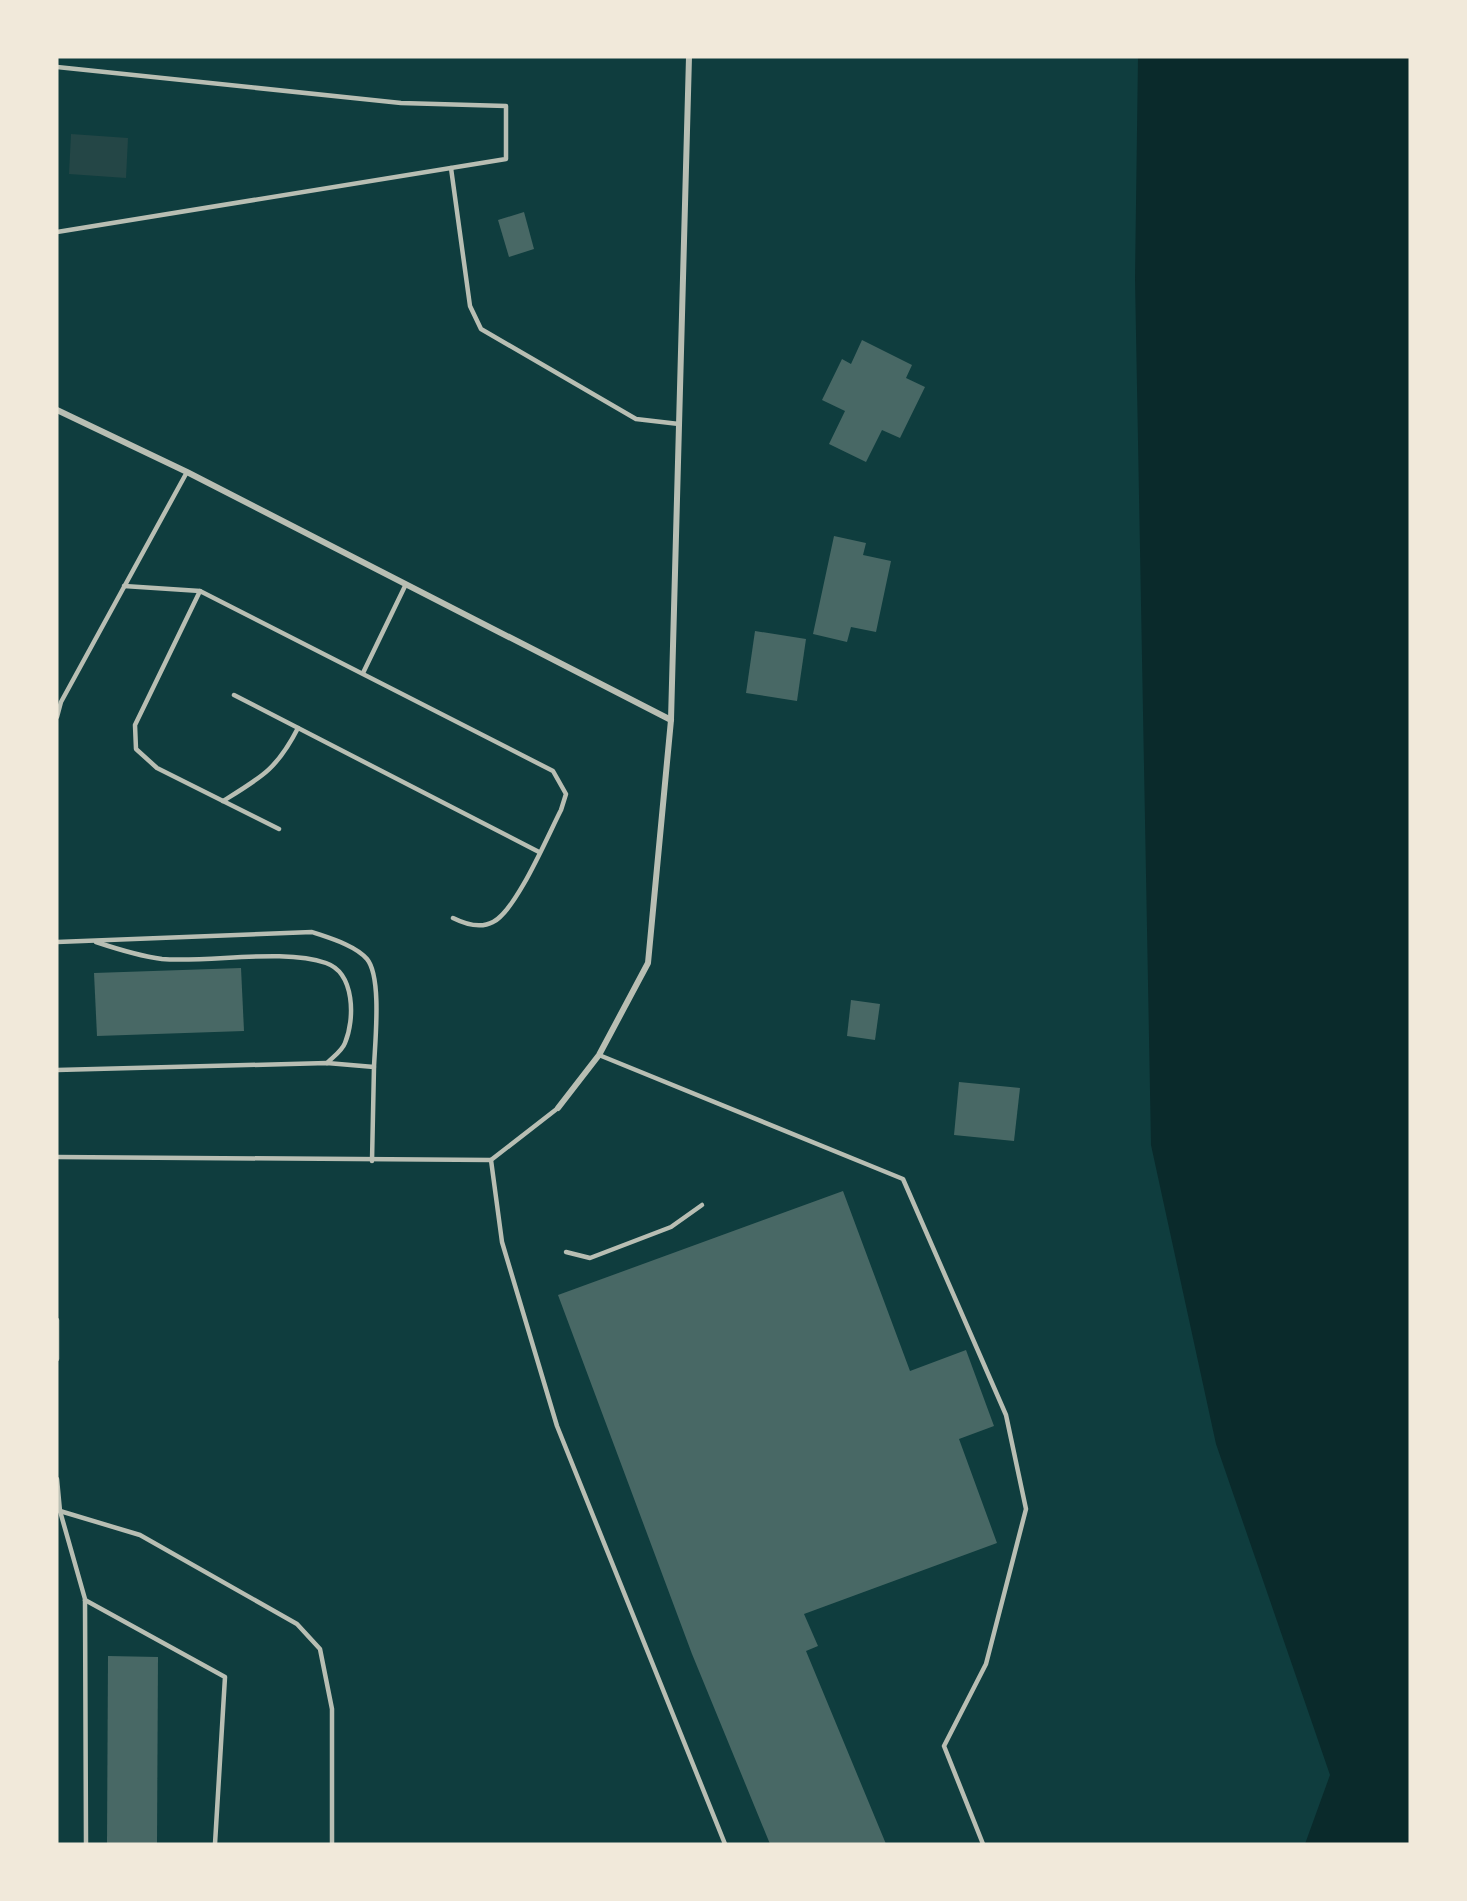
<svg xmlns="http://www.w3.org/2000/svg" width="1467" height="1901" font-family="Cabin,sans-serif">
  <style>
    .green { fill: #244646 }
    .water { fill: #0a2a2b }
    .building { fill: #486865 }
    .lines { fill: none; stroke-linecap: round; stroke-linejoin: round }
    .service { stroke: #b8beb3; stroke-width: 4.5 }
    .minor { stroke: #b8beb3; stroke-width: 6 }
  </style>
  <rect width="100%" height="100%" fill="#0f3d3e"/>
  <path class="green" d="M71 134 128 138 126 178 69 174Z"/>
  <path class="water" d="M1138 57H1410V1844H1305L1330 1775 1216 1444 1151 1145 1135 279Z"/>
  <g class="building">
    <path d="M524 212 534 249 509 257 498 220Z"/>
    <path d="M862 340 912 365 906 378 925 387 900 438 882 430 866 462 829 444 845 411 822 400 842 359 851 364Z"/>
    <path d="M834 536 866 543 863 555 891 561 876 632 851 627 847 642 813 634Z"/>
    <path d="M755 631 806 639 797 701 746 693Z"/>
    <path d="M241 968 244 1031 97 1036 94 973Z"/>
    <path d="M851 1000 880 1004 875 1040 847 1036Z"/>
    <path d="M959 1082 1020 1088 1014 1141 954 1135Z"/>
    <path d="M843 1191 910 1371 966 1350 994 1426 959 1439 997 1543 804 1614 818 1646 806 1651 886 1844H770L692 1654 558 1295Z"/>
    <path d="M108 1656 158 1657 157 1844H107Z"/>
  </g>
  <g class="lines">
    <g class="service">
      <path d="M57 67 401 103 506 106V159L57 232"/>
      <path d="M451 168 470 306 481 329 636 419 679 424"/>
      <path d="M124 586 200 591"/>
      <path d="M363 673 406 584"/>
      <path d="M234 695 539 852"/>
      <path d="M57 717 61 702 187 472"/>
      <path d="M223 801C262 777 277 769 298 728"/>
      <path d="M279 829 157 768 136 749 135 725 200 591 553 771 566 794 561 810C548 835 516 911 493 922 480 929 465 924 453 918"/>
      <path d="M57 942 312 932C329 938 355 945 367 959 382 977 375 1042 374 1067L327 1063 57 1070"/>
      <path d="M96 942C117 949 139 956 162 959 209 963 284 948 326 963 355 973 355 1019 345 1043 342 1051 333 1057 327 1063"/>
      <path d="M599 1055 903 1179 1006 1415 1026 1509 986 1664 944 1746 983 1844"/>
      <path d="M558 1108 491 1160 502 1242 557 1426 725 1844"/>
      <path d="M57 1157 491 1160"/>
      <path d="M372 1161 374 1067"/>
      <path d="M566 1252 590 1258 671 1227 702 1205"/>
      <path d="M57 1320V1359"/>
      <path d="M57 1479 60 1511 85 1599 86 1844"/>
      <path d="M60 1511 140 1535 297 1624 320 1649 332 1709V1844"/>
      <path d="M85 1600 225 1677 215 1844"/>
    </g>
    <g class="minor">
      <path d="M57 410 187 472 671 720"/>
      <path d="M558 1108 599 1055 648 963 671 720 689 57"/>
    </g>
  </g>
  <rect width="1467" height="1901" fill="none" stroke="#f1e9da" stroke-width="117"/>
</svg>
